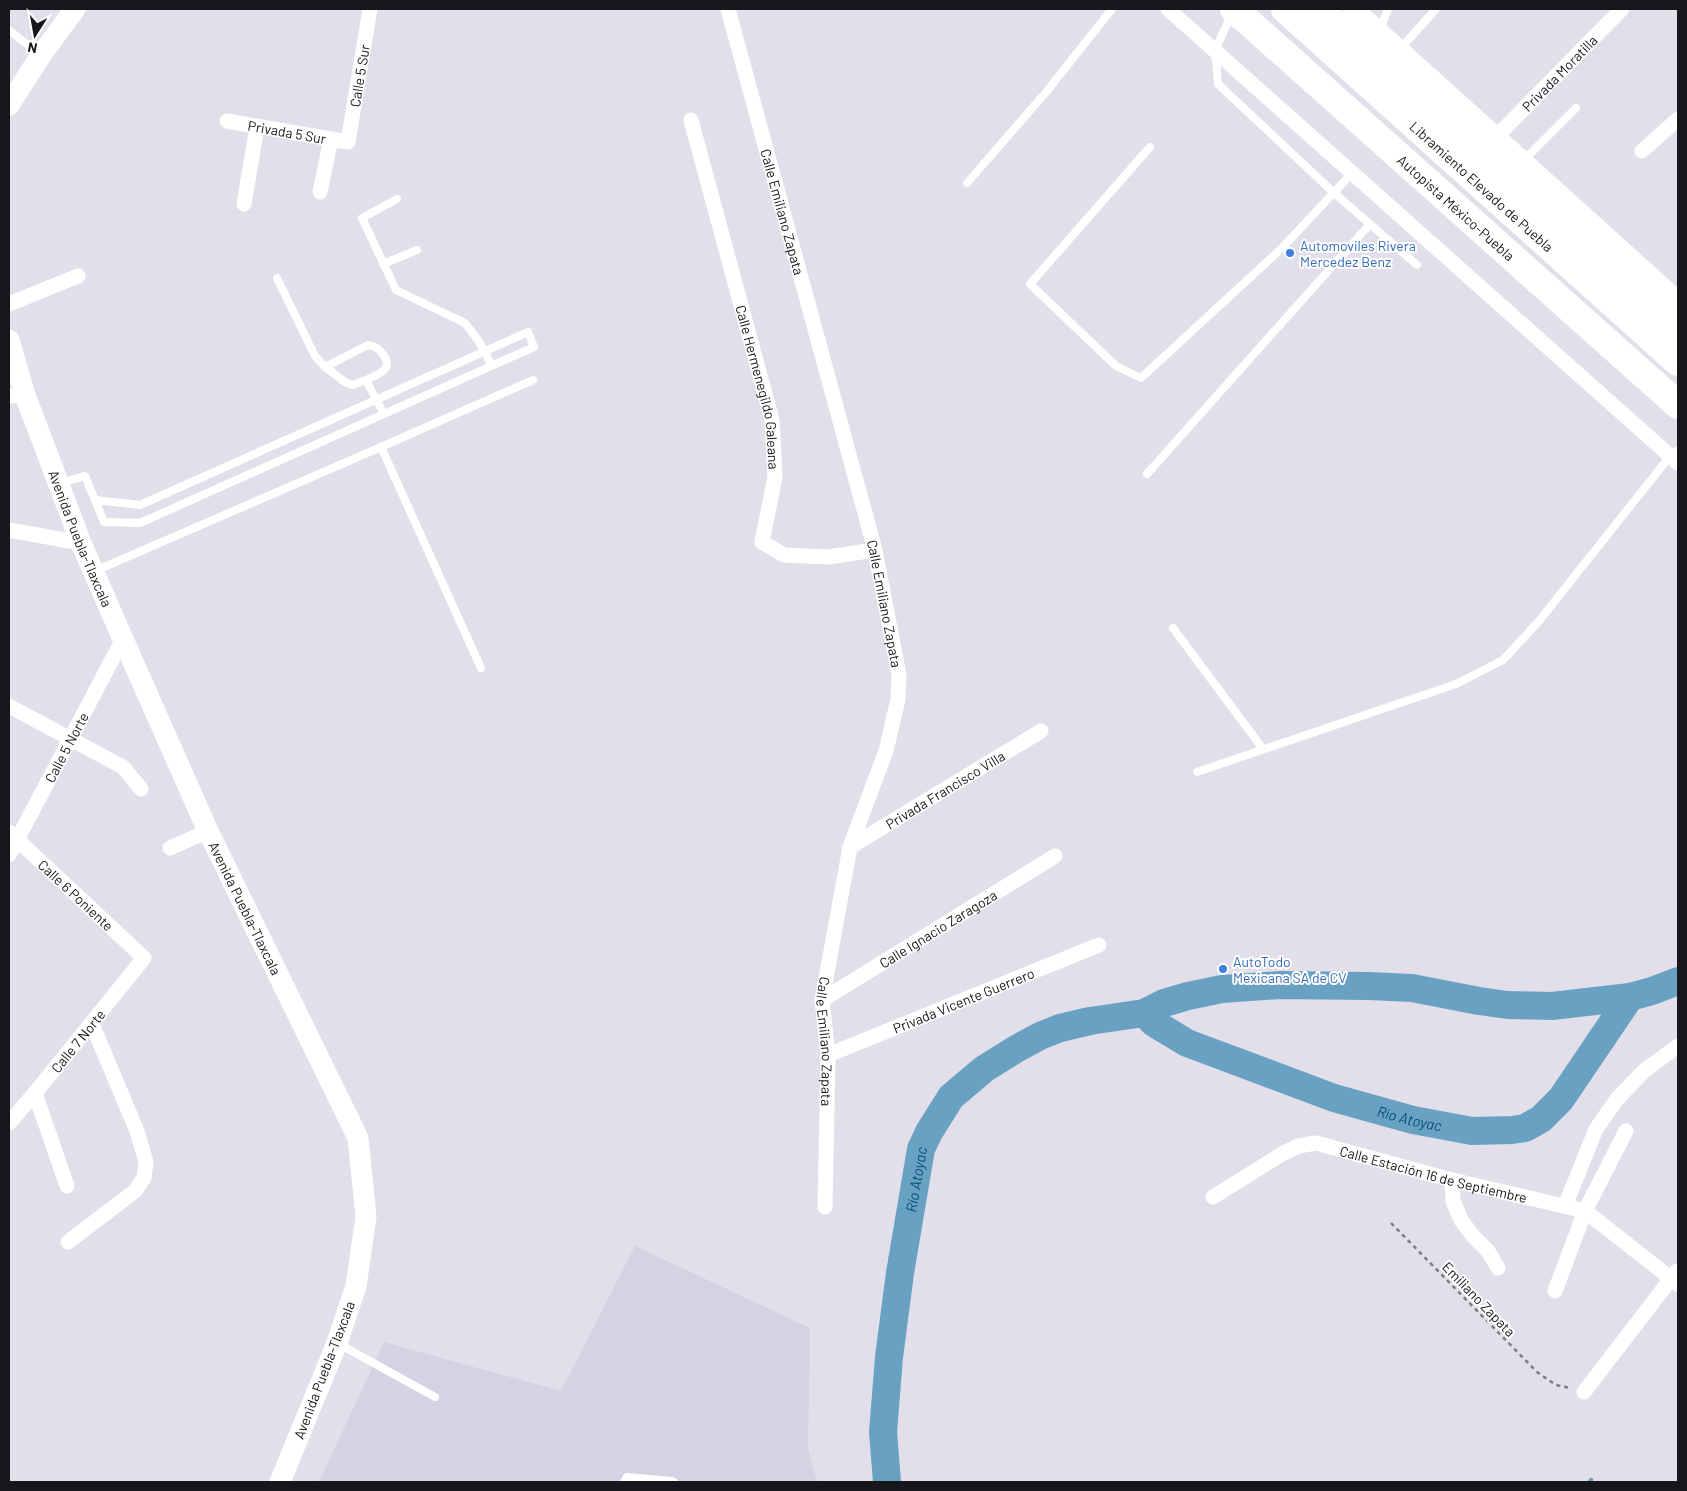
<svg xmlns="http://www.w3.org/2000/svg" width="1687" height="1491" font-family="Barlow,sans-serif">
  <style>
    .built { fill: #d7d1e4 }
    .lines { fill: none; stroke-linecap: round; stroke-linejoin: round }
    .stream { stroke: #68a1c1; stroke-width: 4.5 }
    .river { stroke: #68a1c1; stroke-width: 28 }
    .path { stroke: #7d7b83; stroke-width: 2.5; stroke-dasharray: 4 4; stroke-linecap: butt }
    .lane { stroke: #fff; stroke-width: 8 }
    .street { stroke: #fff; stroke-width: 15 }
    .secondary { stroke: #fff; stroke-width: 21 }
    .highway { stroke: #fff; stroke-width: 28 }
    .shop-dot { fill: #3f7fe0; stroke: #fff; stroke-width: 2 }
    .labels { text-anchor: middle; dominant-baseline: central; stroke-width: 4; stroke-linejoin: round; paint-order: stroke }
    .street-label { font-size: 14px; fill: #17161a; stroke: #fff }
    .shop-label { font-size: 14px; fill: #366cbe; stroke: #fff; text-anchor: start }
    .water-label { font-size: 15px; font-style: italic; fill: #035171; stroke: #fff }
  </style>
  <rect width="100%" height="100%" fill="#e2dfeb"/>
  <path class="built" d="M635 1246 810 1328 808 1448 817 1482H319L384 1342 561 1391Z"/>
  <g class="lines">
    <path class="stream" d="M1590 1482 1591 1480"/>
    <g class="river">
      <path id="s1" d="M1144 1013 1154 1023 1187 1043 1334 1098 1413 1120 1472 1131 1512 1130 1525 1128 1541 1119 1561 1099 1630 997"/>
      <path id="s2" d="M887 1482 883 1432 889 1357 900 1273 921 1149 929 1132 951 1097 984 1069 1016 1049 1040 1036 1060 1028 1090 1021 1144 1013 1164 1003 1188 996 1222 989 1280 985 1368 986 1412 988 1479 1001 1508 1005 1552 1006 1630 997 1652 991 1678 981"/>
    </g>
    <path class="path" d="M1391 1223 1537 1372 1556 1385 1570 1388"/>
    <g class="lane">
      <path d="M1230 18 1215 50 1218 84 1333 192 1417 265"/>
      <path d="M9 30 39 54"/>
      <path d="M1380 30 1388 9"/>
      <path d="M1400 49 1436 9"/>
      <path d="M1150 147 1030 284 1116 366 1141 378 1282 248 1353 172"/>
      <path d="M1523 161 1576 108"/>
      <path d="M967 183 1047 91 1112 9"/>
      <path d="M397 199 362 218 396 290 465 323 478 340 492 366"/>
      <path d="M383 264 417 250"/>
      <path d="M277 278 315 356 325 367 345 382 352 385 366 380 384 414"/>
      <path d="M325 367 368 345C377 345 392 360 385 369 381 374 372 377 366 380"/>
      <path d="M381 447 533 380"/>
      <path d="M1147 474 1370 224"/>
      <path d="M60 483 85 476 104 522 140 523 534 347 528 332 140 505 95 500"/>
      <path d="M95 571 381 447 481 668"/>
      <path d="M1173 628 1263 749"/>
      <path d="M1197 772 1456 684 1503 660 1539 621 1670 456 1678 450"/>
      <path d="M339 1344 435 1397"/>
      <path d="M624 1482 627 1477 672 1481 674 1482"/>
    </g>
    <g class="street">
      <path id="s3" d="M728 9 875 550 899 675 898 699 886 751 850 847 822 1000 828 1055 825 1207"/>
      <path d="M1168 9 1678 463"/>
      <path id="s4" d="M691 120 772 420 775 477 762 542 784 555 828 557 875 550"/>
      <path id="s5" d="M227 121 348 142 370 9"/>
      <path id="s6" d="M1496 137 1622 9"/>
      <path d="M1642 151 1678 119"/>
      <path d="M320 192 331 139"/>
      <path d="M244 204 257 127"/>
      <path d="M9 304 78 276"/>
      <path d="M9 396 25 395"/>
      <path d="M9 530 81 543"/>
      <path d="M9 706 123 767 141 789"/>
      <path id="s7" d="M9 832 144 958 35 1093 9 1123"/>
      <path id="s8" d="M850 847 1041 731"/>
      <path d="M170 848 208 831"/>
      <path id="s9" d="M9 855 123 639"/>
      <path id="s10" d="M822 1000 1055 856"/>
      <path id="s11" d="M828 1055 1099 945"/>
      <path d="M35 1093 67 1186"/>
      <path d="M1452 1180 1453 1201 1461 1220 1473 1236 1488 1251 1498 1268"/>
      <path id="s12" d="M1213 1197 1282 1154 1298 1146 1316 1143 1452 1180 1585 1211 1678 1284"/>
      <path d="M1565 1206 1596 1129 1617 1099 1645 1070 1678 1046"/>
      <path d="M68 1242 135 1191 144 1178 146 1162 137 1131 92 1024"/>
      <path d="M1555 1291 1585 1211 1626 1131"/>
      <path d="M1584 1392 1677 1271"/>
    </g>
    <g class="secondary">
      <path d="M1353 9 1678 302"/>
      <path d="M9 105 41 55 75 9"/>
      <path id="s13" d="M9 340 25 395 81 543 123 639 208 831 358 1138 366 1217 356 1286 337 1343 280 1482"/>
    </g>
    <g class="highway">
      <path id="s14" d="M1234 9 1678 405"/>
      <path id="s15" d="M1285 9 1678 362"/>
      <path d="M1318 9 1678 329"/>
    </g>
  </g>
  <g class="shop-dot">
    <circle cx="1290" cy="253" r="5"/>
    <circle cx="1223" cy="969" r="5"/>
  </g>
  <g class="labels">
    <g class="street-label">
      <text stroke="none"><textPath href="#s6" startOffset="90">Privada Moratilla</textPath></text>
      <text stroke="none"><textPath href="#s5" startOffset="190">Calle 5 Sur</textPath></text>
      <text stroke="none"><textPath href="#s5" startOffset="61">Privada 5 Sur</textPath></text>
      <text stroke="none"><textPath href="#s15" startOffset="265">Libramiento Elevado de Puebla</textPath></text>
      <text stroke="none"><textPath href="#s14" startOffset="298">Autopista México-Puebla</textPath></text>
      <text stroke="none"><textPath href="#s3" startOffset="210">Calle Emiliano Zapata</textPath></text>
      <text stroke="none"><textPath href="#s4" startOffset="276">Calle Hermenegildo Galeana</textPath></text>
      <text stroke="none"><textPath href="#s13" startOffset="211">Avenida Puebla-Tlaxcala</textPath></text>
      <text stroke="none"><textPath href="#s3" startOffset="615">Calle Emiliano Zapata</textPath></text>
      <text stroke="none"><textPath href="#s9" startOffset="122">Calle 5 Norte</textPath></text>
      <text stroke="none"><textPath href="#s8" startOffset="111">Privada Francisco Villa</textPath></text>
      <text stroke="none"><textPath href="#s7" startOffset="92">Calle 6 Poniente</textPath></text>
      <text stroke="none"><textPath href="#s13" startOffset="616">Avenida Puebla-Tlaxcala</textPath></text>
      <text stroke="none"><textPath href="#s10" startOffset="136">Calle Ignacio Zaragoza</textPath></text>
      <text stroke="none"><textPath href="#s11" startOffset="146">Privada Vicente Guerrero</textPath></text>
      <text transform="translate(78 1041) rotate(-51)">Calle 7 Norte</text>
      <text stroke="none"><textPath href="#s3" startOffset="1065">Calle Emiliano Zapata</textPath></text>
      <text stroke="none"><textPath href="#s12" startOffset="239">Calle Estación 16 de Septiembre</textPath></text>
      <text transform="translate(1479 1299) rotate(46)">Emiliano Zapata</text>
      <text transform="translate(324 1370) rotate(-69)">Avenida Puebla-Tlaxcala</text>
    </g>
    <g class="shop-label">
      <text x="1300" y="245">Automoviles Rivera<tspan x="1300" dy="16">Mercedez Benz</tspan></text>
      <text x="1233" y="961">AutoTodo<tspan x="1233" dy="16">Mexicana SA de CV</tspan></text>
    </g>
    <g class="water-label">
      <text stroke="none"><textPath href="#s1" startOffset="288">Río Atoyac</textPath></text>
      <text stroke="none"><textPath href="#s2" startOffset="305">Río Atoyac</textPath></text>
    </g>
  </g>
  <rect width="1687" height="1491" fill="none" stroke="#17161a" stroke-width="20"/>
  <g transform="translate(35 35) rotate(191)" stroke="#ffffff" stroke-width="4" paint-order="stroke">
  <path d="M0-4L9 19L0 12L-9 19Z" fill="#17161a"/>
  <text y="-8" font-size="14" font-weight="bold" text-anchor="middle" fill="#17161a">N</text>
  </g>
</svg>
